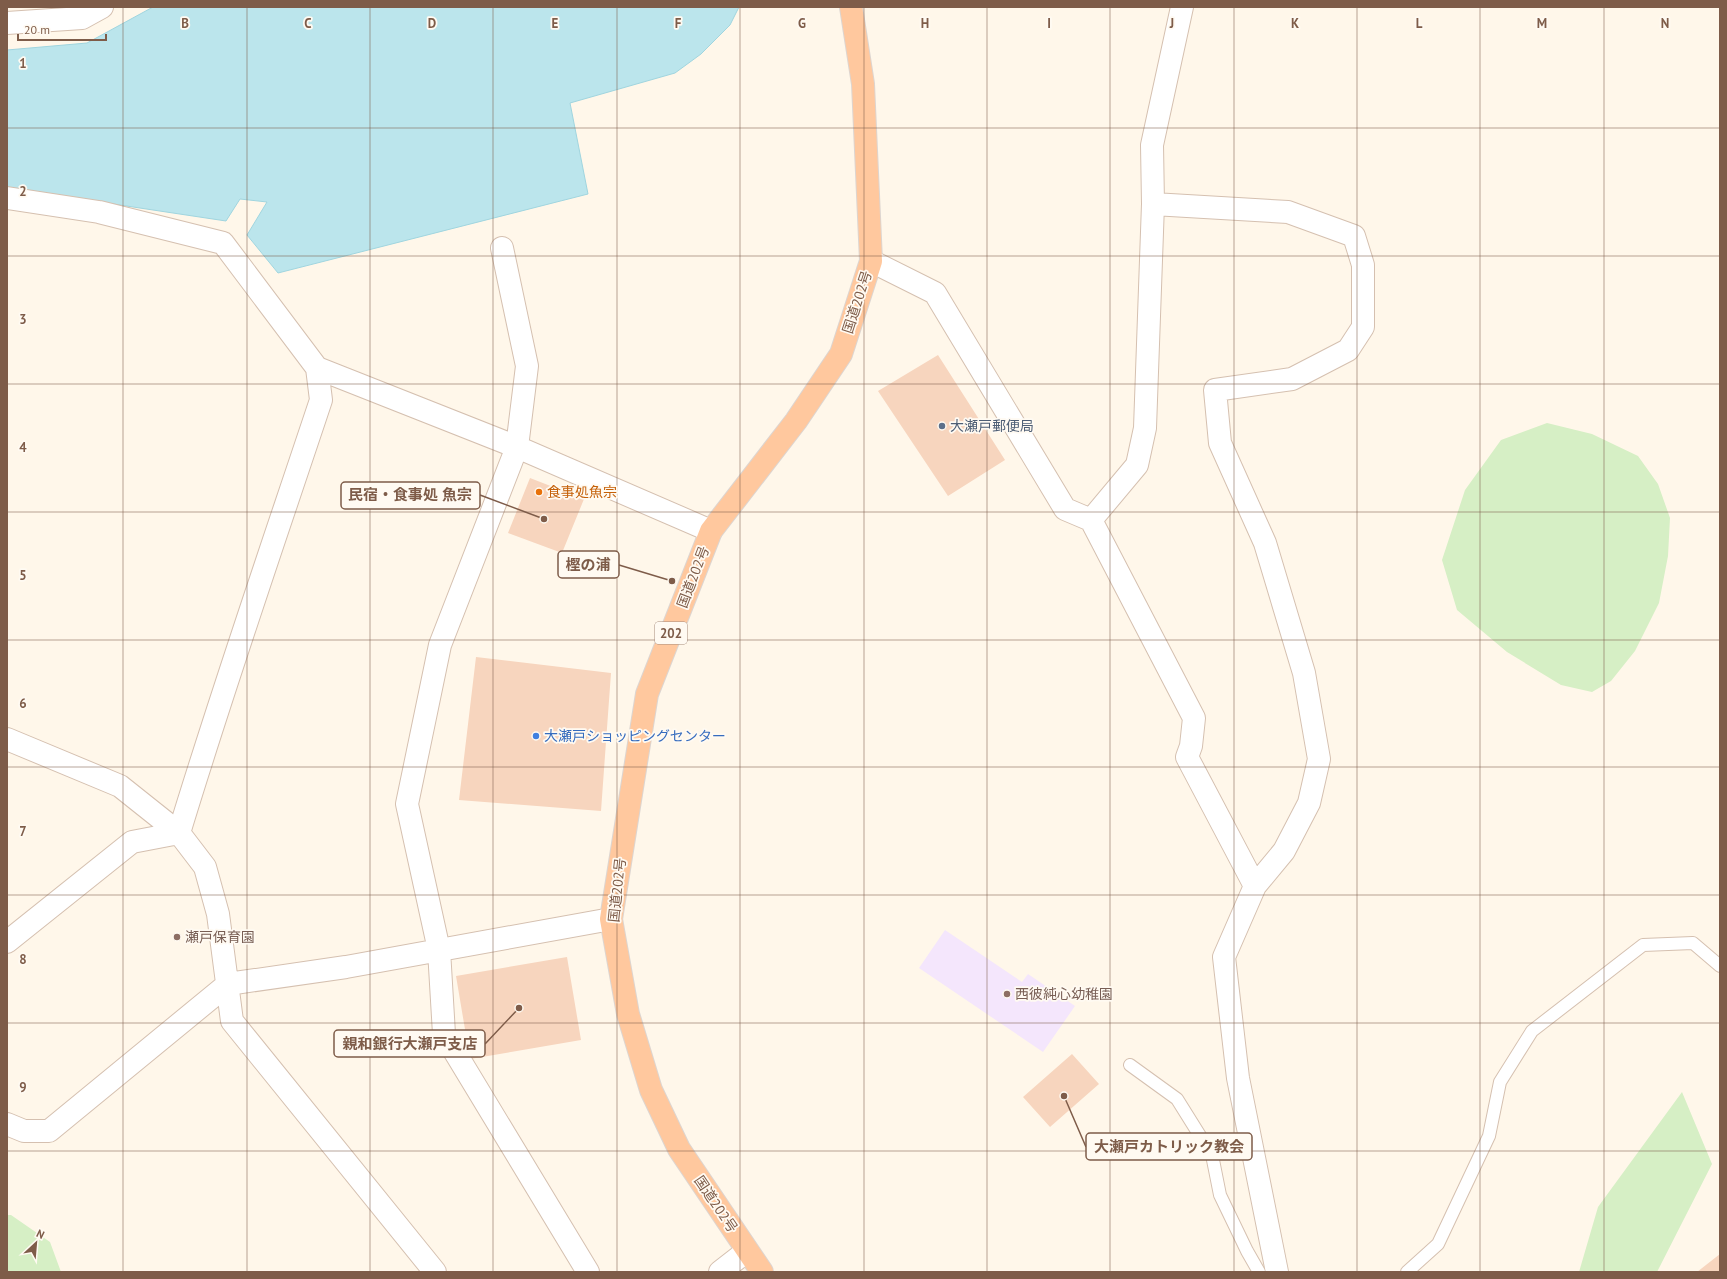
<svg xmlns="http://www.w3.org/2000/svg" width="1727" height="1279" font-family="'PT Sans','Noto Sans JP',sans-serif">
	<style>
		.education { fill: #f4e6fc }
		.green { fill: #d6efc5 }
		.water { fill: #bbe5ec; stroke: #a0d5df }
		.building { fill: #f7d5be }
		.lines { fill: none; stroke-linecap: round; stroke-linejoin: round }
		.service-casing { stroke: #d5c0b0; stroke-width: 14 }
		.minor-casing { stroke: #d5c0b0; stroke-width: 24 }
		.trunk-casing { stroke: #ddd5d0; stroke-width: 24 }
		.service { stroke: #fff; stroke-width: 12 }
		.minor { stroke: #fff; stroke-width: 22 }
		.trunk { stroke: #ffc89e; stroke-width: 22 }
		.grid { fill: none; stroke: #7e5c49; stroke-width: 1; stroke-opacity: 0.55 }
		.service-dot { fill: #5c6f8a; stroke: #fffaf2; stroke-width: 1.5 }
		.food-dot { fill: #e8710a; stroke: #fffaf2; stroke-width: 1.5 }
		.shop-dot { fill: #3f7fe0; stroke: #fffaf2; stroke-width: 1.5 }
		.education-dot { fill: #8d6e63; stroke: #fffaf2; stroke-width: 1.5 }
		.labels { text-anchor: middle; stroke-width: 3.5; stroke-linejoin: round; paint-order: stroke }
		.shield { fill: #fffaf2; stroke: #a58b7c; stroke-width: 1 }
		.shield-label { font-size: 13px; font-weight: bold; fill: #7e5c49 }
		.street-label { font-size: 14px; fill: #7e5c49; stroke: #fffaf2 }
		.service-label { font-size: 14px; fill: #4e5e75; stroke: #fffaf2; text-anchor: start }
		.food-label { font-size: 14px; fill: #c56008; stroke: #fffaf2; text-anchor: start }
		.shop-label { font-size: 14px; fill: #366cbe; stroke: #fffaf2; text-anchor: start }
		.education-label { font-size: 14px; fill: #785e54; stroke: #fffaf2; text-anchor: start }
		.grid-label { font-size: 13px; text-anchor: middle; font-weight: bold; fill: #7e5c49; stroke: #fffaf2; stroke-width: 3.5; stroke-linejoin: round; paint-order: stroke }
		.leader { fill: none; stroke: #7e5c49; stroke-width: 1.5 }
		.callout-dot { fill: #7e5c49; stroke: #fffaf2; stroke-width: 1.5 }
		.callout { fill: #fffaf2; stroke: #7e5c49; stroke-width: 1.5 }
		.callout-label { font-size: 15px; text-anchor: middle; font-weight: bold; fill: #7e5c49 }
	</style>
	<rect width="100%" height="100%" fill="#fff7ea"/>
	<path class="education" d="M945,930l77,52 6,-8 47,32 -32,46 -124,-84z"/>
	<path class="green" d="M1547,423l45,11 46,22 20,28 12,34 -2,38 -9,47 -24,48 -24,30 -19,11 -31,-7 -54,-33 -50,-42 -15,-50 23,-70 36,-50z
		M1682,1092l30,72 -55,108h-78l19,-65z
		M7,1215h4l39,27 11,30h-54z"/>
	<path class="water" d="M153,7h586l-9,18 -29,29 -26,19 -105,30 18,91 -310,79 -31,-38 20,-33 -27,-3 -14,22 -219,-33v-138l80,-7z"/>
	<path class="building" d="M938,355l67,105 -57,36 -70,-105z
		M530,478l54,21 -22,54 -54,-20z
		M476,657l135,16 -10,138 -142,-11z
		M567,957l14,83 -111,19 -14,-83z
		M1072,1054l27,30 -49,43 -27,-30z
		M1720,1254v18h-23z"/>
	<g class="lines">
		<defs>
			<path id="service" d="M1130,1065l47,34 35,56 8,40 27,56 12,21
				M1407,1272l31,-28 51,-108 11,-54 32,-51 111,-86 50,-2 27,23"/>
			<path id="minor" d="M7,23l75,-5 20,-11
				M7,198l92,14 124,31 94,125 4,32c-48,144 -98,288 -142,433l26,34 13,47 14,107 203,251
				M1153,204l135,8 66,24 9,29v62l-15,23 -56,29 -77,11 5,53 45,100 39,130 15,86 -10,44 -25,48 -29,35
				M502,248l25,118 -10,81 -77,198 -33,159 32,146 5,84 144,238
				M871,261l64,32 130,216 26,11 46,-55 8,-37 8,-224 -1,-59 30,-138
				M317,368l200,79 194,84
				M1091,520l103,198 -3,28 -4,11 68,129 -31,71 14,121 39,194
				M7,739l113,47 59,47
				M7,942l125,-100 47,-9
				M7,1124l17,7h25l179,-147 118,-17 265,-48
				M720,1272l27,-21"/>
			<path id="trunk" d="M762,1272l-83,-123 -28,-59 -23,-76 -17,-95 36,-225 64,-163 85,-110 45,-67 30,-93 -8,-177 -12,-77"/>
		</defs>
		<use href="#service" class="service-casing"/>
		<use href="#minor" class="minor-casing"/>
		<use href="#trunk" class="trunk-casing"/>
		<use href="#service" class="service"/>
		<use href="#minor" class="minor"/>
		<use href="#trunk" class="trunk"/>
	</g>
	<path class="grid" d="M123,7v1265M247,7v1265M370,7v1265M493,7v1265M617,7v1265M740,7v1265M864,7v1265M987,7v1265M1110,7v1265M1234,7v1265M1357,7v1265M1480,7v1265M1604,7v1265M7,128h1713M7,256h1713M7,384h1713M7,512h1713M7,640h1713M7,767h1713M7,895h1713M7,1023h1713M7,1151h1713"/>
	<circle class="service-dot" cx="942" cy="426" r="4"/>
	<circle class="food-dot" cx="539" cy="492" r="4"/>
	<circle class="shop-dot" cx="536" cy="736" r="4"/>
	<g class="education-dot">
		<circle cx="177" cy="937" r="4"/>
		<circle cx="1007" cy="994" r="4"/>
	</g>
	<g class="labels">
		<rect class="shield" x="655" y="622" width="32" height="22" rx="3"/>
		<g class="shield-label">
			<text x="671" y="638">202</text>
		</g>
		<g class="street-label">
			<text transform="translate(857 302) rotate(-72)" y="5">国道202号</text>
			<text transform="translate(693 577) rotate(-69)" y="5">国道202号</text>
			<text transform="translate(617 890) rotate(-84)" y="5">国道202号</text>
			<text transform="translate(716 1204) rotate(56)" y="5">国道202号</text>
		</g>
		<g class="service-label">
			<text x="950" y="431">大瀬戸郵便局</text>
		</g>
		<g class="food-label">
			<text x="547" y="497">食事処魚宗</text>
		</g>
		<g class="shop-label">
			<text x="544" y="741">大瀬戸ショッピングセンター</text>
		</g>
		<g class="education-label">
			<text x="185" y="942">瀬戸保育園</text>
			<text x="1015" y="999">西彼純心幼稚園</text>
		</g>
	</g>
	<g class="grid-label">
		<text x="185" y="28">B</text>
		<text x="308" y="28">C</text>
		<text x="432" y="28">D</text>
		<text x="555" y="28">E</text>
		<text x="678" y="28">F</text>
		<text x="802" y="28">G</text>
		<text x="925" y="28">H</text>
		<text x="1049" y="28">I</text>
		<text x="1172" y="28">J</text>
		<text x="1295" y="28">K</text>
		<text x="1419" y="28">L</text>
		<text x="1542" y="28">M</text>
		<text x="1665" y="28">N</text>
		<text x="23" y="68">1</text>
		<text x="23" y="196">2</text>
		<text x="23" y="324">3</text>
		<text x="23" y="452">4</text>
		<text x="23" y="580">5</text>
		<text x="23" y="708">6</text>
		<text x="23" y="836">7</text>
		<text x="23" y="964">8</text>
		<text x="23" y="1092">9</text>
	</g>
	<path class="leader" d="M544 519L480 495M672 581L619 565M519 1008L485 1044M1064 1096L1086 1147"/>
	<g class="callout-dot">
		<circle cx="544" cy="519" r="4"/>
		<circle cx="672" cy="581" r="4"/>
		<circle cx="519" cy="1008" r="4"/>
		<circle cx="1064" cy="1096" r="4"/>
	</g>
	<g class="callout">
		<rect x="341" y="482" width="139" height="27" rx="4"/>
		<rect x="558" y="551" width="61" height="27" rx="4"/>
		<rect x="334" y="1030" width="151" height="27" rx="4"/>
		<rect x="1086" y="1133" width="166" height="27" rx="4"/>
	</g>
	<g class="callout-label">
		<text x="410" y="500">民宿・食事処 魚宗</text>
		<text x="588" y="570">樫の浦</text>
		<text x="410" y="1049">親和銀行大瀬戸支店</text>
		<text x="1169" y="1152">大瀬戸カトリック教会</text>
	</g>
	<rect width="1727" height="1279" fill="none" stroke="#7e5c49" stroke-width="16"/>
	<g transform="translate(36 1243) rotate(26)" stroke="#fffaf2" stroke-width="3" paint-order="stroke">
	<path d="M0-3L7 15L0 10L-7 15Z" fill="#7e5c49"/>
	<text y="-6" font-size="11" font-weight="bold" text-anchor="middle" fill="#7e5c49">N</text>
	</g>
	<path d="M18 34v6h88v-6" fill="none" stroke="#7e5c49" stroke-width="2"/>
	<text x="24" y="34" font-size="12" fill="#7e5c49" stroke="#fffaf2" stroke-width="3" paint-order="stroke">20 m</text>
</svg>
